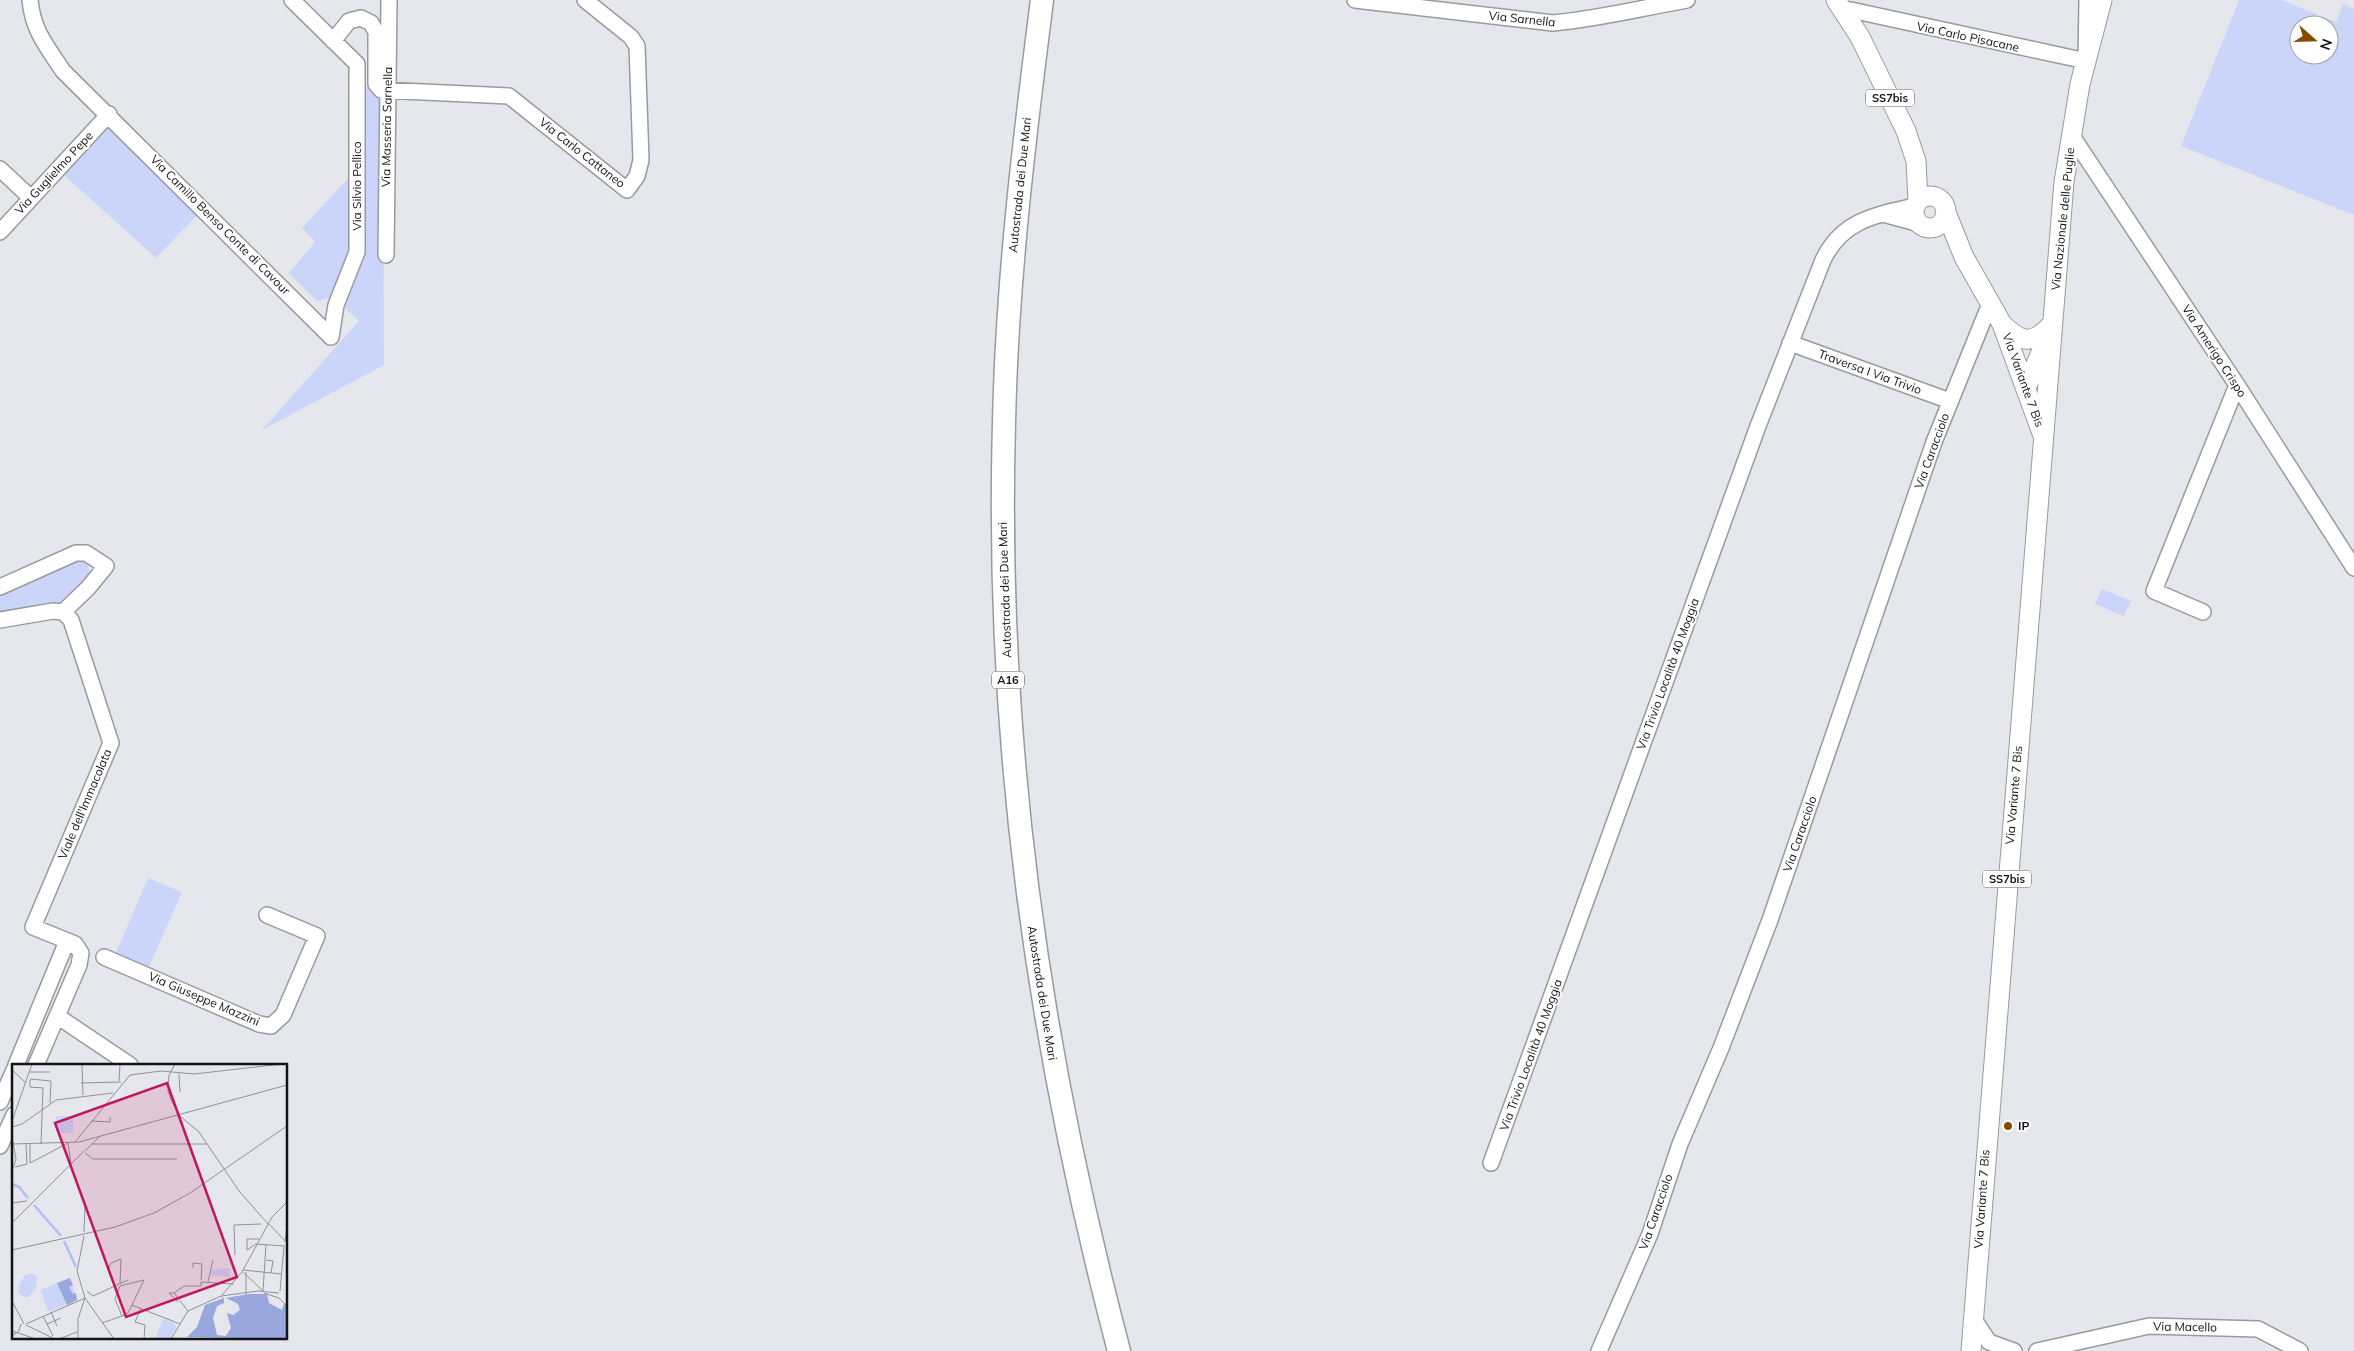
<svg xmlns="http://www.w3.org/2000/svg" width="2354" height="1351" font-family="Mulish,sans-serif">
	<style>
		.green { fill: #cbd5fa; fill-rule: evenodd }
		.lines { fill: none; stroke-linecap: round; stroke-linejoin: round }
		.minor-casing { stroke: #989a9f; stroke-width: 18 }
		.major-casing { stroke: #989a9f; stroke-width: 21 }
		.highway-casing { stroke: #989a9f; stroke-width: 25 }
		.minor { stroke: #fff; stroke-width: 15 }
		.major { stroke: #fff; stroke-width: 19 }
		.highway { stroke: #fff; stroke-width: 22 }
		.poi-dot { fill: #854c00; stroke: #fff; stroke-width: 2 }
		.labels { text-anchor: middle; stroke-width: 4; stroke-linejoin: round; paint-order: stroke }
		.shield { fill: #fff; stroke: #5a5a5b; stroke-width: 1 }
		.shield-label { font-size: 11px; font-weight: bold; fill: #131315 }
		.street-label { font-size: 12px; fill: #131315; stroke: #fff }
		.poi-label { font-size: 12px; font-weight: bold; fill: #131315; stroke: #fff; text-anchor: start }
		.inset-river { fill: none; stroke: #b1bff7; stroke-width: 2.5 }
		.inset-road { fill: none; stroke: #919297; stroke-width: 1 }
		.view { fill: #c2185b; fill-opacity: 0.15; stroke: #c2185b; stroke-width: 2.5 }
		.inset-edge { fill: none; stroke: #131315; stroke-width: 2.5 }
	</style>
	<rect width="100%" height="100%" fill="#e5e7ed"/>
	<path class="green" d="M2239,0h42l55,22 7,-18 11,5v206l-173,-69zM2299,25h30v30h-30z
		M364,85l19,12 1,268 -122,65 97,-109 -17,-16 19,-49z
		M110,125l90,87 -44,46 -92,-83z
		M353,173l-2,81 -17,43 -17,4 -28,-28 26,-31 -13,-14z
		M76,560l11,3 3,11 -18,22 -21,10 -51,9v-19z
		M2102,589l29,12 -7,15 -29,-12z
		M148,878l34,14 -34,77 -33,-14z"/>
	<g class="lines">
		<defs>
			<path id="minor" d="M30,0c3,31 16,45 33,71l268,266
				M292,0l65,64v188l-21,53 -5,32
				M1355,0l198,23c45,-4 89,-15 134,-23
				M1851,10l235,51 1,-61
				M333,41l16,-20 12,-3 10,5 5,9v52l5,6 128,6 118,94 10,-14 4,-16 -4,-114 -6,-9 -46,-37
				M2072,136l165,249 117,183
				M0,169l31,29
				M1883,214l37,10
				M0,232l109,-118
				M386,255l3,-255
				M1790,343l160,58
				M0,587l76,-34h10l20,13 -18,22 -25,24
				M2203,612l-49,-21 83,-206
				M0,620l53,-9 10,1 8,8 40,123 -78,184 42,17 6,9 -2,12 -43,100
				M104,957l155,67 12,2 12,-11 34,-79 -50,-21
				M57,1016l73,49
				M16,1065l49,-119 10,-2
				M0,1102l14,-32
				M0,1146l14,-31
				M1491,1163l267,-737 65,-166c19,-40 53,-45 92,-54
				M1973,1318l16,24 25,9
				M1599,1351l51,-117 30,-90 41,-96 49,-128 164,-478 53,-131
				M2037,1351l112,-25 109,3 42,22"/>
			<path id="major" d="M1836,0l24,37 46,94 10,30 2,40
				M1914 212a16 16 0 1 1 32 0a16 16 0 1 1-32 0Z
				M1945,210l19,47 38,67 40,109
				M2003,325c19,18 29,20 48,0
				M2026,388l21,-50
				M1971,1351l93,-1169 16,-98 22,-84"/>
			<path id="highway" d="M1042,0c-18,141 -35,281 -38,423 -9,318 34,621 115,928"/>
		</defs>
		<use href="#minor" class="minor-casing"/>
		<use href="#major" class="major-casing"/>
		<use href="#highway" class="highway-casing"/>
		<use href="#minor" class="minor"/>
		<use href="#major" class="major"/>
		<use href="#highway" class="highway"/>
	</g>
	<circle class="poi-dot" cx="2008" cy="1126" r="5"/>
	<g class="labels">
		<g class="shield">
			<rect x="1866" y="89.5" width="48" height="17" rx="4"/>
			<rect x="992" y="671.5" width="32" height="17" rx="4"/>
			<rect x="1983" y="870.5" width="48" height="17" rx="4"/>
		</g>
		<g class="shield-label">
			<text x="1890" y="102">SS7bis</text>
			<text x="1008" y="684">A16</text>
			<text x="2007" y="883">SS7bis</text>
		</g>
		<g class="street-label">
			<text transform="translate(1522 19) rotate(6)" y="4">Via Sarnella</text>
			<text transform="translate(1968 37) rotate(12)" y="4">Via Carlo Pisacane</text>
			<text transform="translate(387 127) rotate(-89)" y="4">Via Masseria Sarnella</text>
			<text transform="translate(582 153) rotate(38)" y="4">Via Carlo Cattaneo</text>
			<text transform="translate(54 173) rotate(-47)" y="4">Via Guglielmo Pepe</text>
			<text transform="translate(1020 185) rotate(-84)" y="4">Autostrada dei Due Mari</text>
			<text transform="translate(357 186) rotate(-90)" y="4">Via Silvio Pellico</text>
			<text transform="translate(2063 219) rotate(-84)" y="4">Via Nazionale delle Puglie</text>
			<text transform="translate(220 225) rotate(45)" y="4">Via Camillo Benso Conte di Cavour</text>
			<text transform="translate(2214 351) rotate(57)" y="4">Via Amerigo Crispo</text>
			<text transform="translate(1870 372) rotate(20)" y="4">Traversa I Via Trivio</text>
			<text transform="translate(2023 380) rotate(70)" y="4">Via Variante 7 Bis</text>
			<text transform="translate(1932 451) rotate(-70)" y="4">Via Caracciolo</text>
			<text transform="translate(1005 590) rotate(-92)" y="4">Autostrada dei Due Mari</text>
			<text transform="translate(1668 674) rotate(-70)" y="4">Via Trivio Località 40 Moggia</text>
			<text transform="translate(2014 795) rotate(-85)" y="4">Via Variante 7 Bis</text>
			<text transform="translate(85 804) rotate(-67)" y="4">Viale dell'Immacolata</text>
			<text transform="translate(1800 834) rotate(-71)" y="4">Via Caracciolo</text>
			<text transform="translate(1042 993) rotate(81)" y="4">Autostrada dei Due Mari</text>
			<text transform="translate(204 999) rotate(23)" y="4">Via Giuseppe Mazzini</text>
			<text transform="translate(1531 1055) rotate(-70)" y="4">Via Trivio Località 40 Moggia</text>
			<text transform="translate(1982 1199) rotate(-86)" y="4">Via Variante 7 Bis</text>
			<text transform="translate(1656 1212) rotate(-71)" y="4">Via Caracciolo</text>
			<text transform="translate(2185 1327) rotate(1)" y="4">Via Macello</text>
		</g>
		<g class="poi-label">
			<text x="2018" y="1130">IP</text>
		</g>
	</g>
	<g transform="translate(12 1064)">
		<rect width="275" height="275" fill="#e5e7ed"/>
		<path d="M44,52h17v17h-16zM217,204l1,9 -18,-1 -1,-6zM20,209l5,4 -1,11 -7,9h-6l-5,-5 1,-6 6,-11zM58,214l7,22 -28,12 -9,-22zM151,255l11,4 2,5 -6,11h-15z" fill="#cbd5fa"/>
		<path d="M58,214l3,7 -4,2 4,7 3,-1 1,7 -10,5 -10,-22zM236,230h19l2,9 13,7 2,-7 3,4v32l-100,-2 10,-10 8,-22 19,-7v5l-7,3 -4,12 4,17 9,1 5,-8 -4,-15 6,2 7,-5 -2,-6 -12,-6z" fill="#9aa7de"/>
		<path class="inset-river" d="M0,120l7,3 9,11M22,141l27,31M52,177l12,26"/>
		<path class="inset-road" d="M70,0l1,31M163,0l-6,11 -1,16 3,9 9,16 19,16 40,59 29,33M0,6l14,13M18,8h20M167,10l1,18M18,15l21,2 -1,22M18,16v7l13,1 -2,56M107,17l1,-17M69,19l40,-1M0,57l20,-57M79,57l19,1v-5M0,63l10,-3 34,-24 57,-7M0,73l4,22 -4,12M63,78l55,-67 31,-4 33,3 88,-10M0,80l67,-2 208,-57M18,80v19l38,-20 3,21M80,80h115M73,87l14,-14M73,89l8,6h84M59,101l14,41 -1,26M3,103l12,-3 -1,-20M0,139l15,-2M0,159l72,-72M256,159l17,18M273,178l2,-17M0,186l103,-23 39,-14 36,-20 97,-67M235,186l9,-6 29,2M235,186v-11h12M223,191l-1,-30 27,-1M254,196l7,1 -2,12M181,204v-5l9,1 -1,16M231,206l38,4M231,208l20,19M234,208v22M189,218l33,2M196,218l5,-22M102,221l-6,-15 3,-7 10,-4 -1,25M75,227l6,5 35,-16M251,227l3,-46M268,227l4,-44M162,229h-5l9,9M252,229l15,5 8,8M210,231l20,-23 30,-55 15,-15M73,234l29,41M211,234l-2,-2 37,-5 21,2M0,237l12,23M120,241l48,19M129,244l-6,14 10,3 -1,14M176,247l-14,-18 10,-7h17v-4M39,248l6,14M31,252l10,20M90,259l20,-7 6,-3 16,-33 -24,6 -5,13 7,17M14,260l59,-26M35,260l14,-6M14,261l27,13M0,267l24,8M0,272l7,-5 2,-7M47,275l18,-7M66,275v-20l7,-21 -8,-27 7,-35M159,275l17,-28 33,-15"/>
		<path class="view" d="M155,19l70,194 -111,40 -71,-194z"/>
		<rect width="275" height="275" class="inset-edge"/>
	</g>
	<g transform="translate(2314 40) rotate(110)"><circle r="24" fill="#ffffff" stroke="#a1a1a1"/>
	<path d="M0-4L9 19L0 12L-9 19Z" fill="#854c00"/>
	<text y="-8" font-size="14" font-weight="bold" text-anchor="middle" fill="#131315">N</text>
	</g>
</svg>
